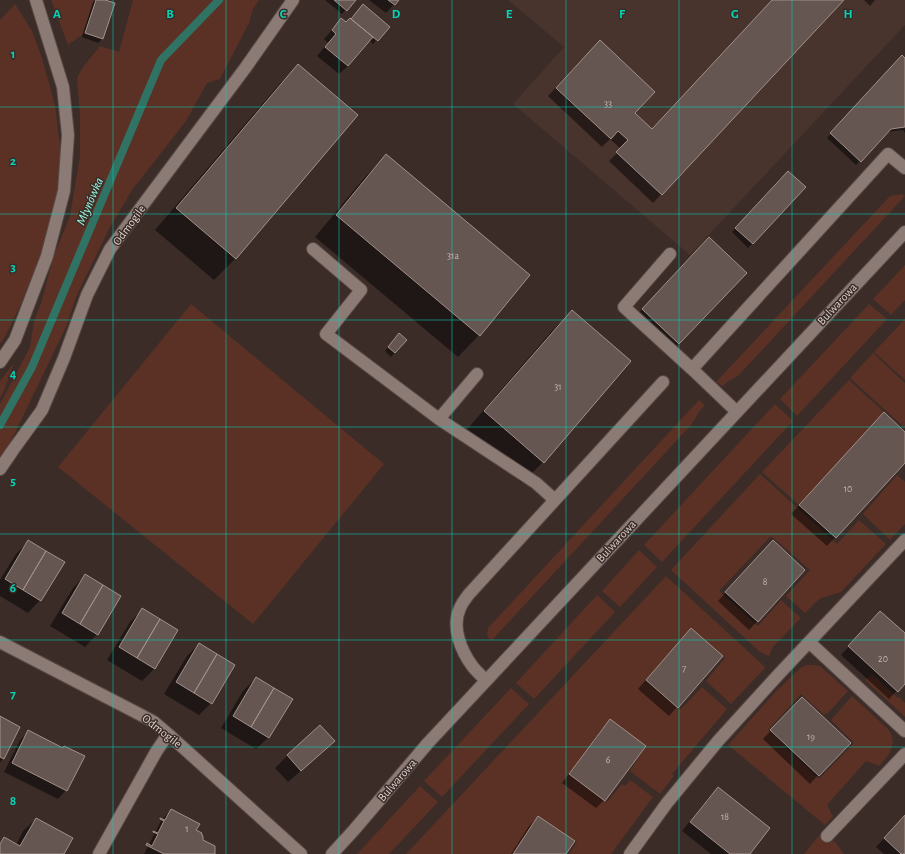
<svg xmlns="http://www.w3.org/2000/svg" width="905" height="854" font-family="'Alegreya Sans',sans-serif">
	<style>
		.built { fill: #48332d }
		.green { fill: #5a3124 }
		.shadow { fill: #0007 }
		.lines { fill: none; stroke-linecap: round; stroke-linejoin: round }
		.stream { stroke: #307365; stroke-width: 8 }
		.building { fill: #665651; stroke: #a2908a }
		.minor-casing { stroke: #574a47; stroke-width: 14 }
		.minor { stroke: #8c7a75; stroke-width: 12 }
		.grid { fill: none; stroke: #04d5b6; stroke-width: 1; stroke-opacity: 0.55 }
		.labels { text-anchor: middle; stroke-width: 3; stroke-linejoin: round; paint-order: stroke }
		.number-label { font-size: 10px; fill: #c0b4b1 }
		.street-label { font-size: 12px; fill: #ded4d1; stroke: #3b2c28 }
		.water-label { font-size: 13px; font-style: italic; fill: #95fbe4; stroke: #3b2c28 }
		.grid-label { font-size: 13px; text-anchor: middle; font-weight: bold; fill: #04d5b6; stroke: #3b2c28; stroke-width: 3; stroke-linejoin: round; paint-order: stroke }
	</style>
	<rect width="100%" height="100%" fill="#3b2c28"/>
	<path class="built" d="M508,0h397v25l-215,230 -177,-151 51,-57z"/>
	<path class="green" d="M51,0h43l-12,35 -14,10z
		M133,0h126l-6,9 -4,14 -29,56 -13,4 -21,38 -35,45 -19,24 -23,39 -33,68 -9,28 -67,139v-60l30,-57 4,-26 8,-21 11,-42 17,-42 10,-60v-41l-3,-37 6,-11 17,-21 19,6z
		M15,4l17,27 10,27 13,47 6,48 -4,42 -7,33 -15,42 -15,36 -14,29 -6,9v-324z
		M902,194l3,2 -167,180 -11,6 -4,4 -7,-4 174,-186z
		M905,265v35l-14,15 -18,-16z
		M191,304l193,160 -131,160 -195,-157z
		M869,304l18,15 -90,97 -17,-17z
		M905,319v61l-31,-28z
		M873,353l32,30v45l-55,-50z
		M14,363l-11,30 -3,5v-17z
		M849,380l35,32 -85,93 -37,-33z
		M699,400l6,5 -6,7 -7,12 -200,216c-6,-3 -5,-6 -4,-12z
		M775,404l18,17 -131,141 -18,-17z
		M760,474l77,70 22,-24 27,24 -45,48 -20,6 -7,6 -9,9 -19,-17 24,-26 -39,-34 -52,55 39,35 23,-26 20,18 -28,29 -4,9 -9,-4 -89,-82z
		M897,475l8,7v42l-15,16 -27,-26z
		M639,550l18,17 -37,40 -18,-16z
		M666,576l99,91 -1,2 -33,35 -25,-23 19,-23 -34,-30 -45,52 34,30 22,-23 25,22 -55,65 2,2 -14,18 -30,-23 16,-25 -36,-27 -40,55 37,28 15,-18 3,2 5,-6 23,17 -42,57h-42l8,-12 -39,-26 -25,38h-107z
		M597,595l18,17 -81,87 -18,-16z
		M807,665h6l7,1 28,25 -21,23 -1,-1 -2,2 -23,-21 -33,36 51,49 35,-36 -23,-23 21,-24 36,33c11,14 1,26 -9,37l-13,-5 -39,44 6,12 -8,8 -97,-80 52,-58h1l19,-19z
		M872,674l26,24 1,-1 6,6v14l-40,-37z
		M511,688l18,16 -87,93 -18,-16z
		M420,786l18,16 -49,52h-32z
		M822,832l14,11 8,11h-40z"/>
	<path class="shadow" d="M96,0h6v39l-4,4 -16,-6 11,-35z
		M325,0h29l-12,14z
		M369,0h29l-12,13z
		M773,0h69l-189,203 -44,-42 12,-12 -11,-10 -8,8 -54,-51 43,-46 43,63 18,17z
		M864,0h11l-5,6z
		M341,20l5,3 5,-3 25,21 -3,3 -4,-4 -21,26 -9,8 -22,-18 11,-13 -4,-4z
		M905,59v74l-2,-3 -17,2 -30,33 -29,-27 71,-78z
		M298,65l-62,193 -22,22 -59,-50 122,-143z
		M386,156l93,179 -21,22 -143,-120 50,-60z
		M788,172l16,15 -56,61 -16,-16z
		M700,247l46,26 -76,79 -36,-34z
		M572,311l-29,151 -21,21 -58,-50 86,-100z
		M395,338l10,2 -14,17 -6,-6z
		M876,422l29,12v27l-78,85 -36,-32z
		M28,542l12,58 -12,13 -28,-17v-16l16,-26z
		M765,549l39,21 -55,60 -31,-29z
		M85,576l12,58 -12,13 -35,-21 23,-38z
		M142,610l12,59 -12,12 -35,-21 23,-38z
		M872,620l33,14v48l-16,17 -48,-44z
		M691,630l30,26 -44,51 -8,9 -31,-27 44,-51z
		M199,644l12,59 -12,12 -35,-21 23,-38z
		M256,678l13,59 -13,12 -35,-21 22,-37z
		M794,706l24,69 -8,9 -47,-45z
		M0,717l19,10 -16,32 -3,3z
		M610,720l-6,80 -8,8 -34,-25 40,-54z
		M29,732l33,17 2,-2 2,43 -8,9 -54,-27 16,-32z
		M321,753l-33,29 -13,-14 13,-13z
		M718,788l31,66h-38l-29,-23 28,-35z
		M171,811l24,19 6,4 1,3 -1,3 13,14h-70l18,-35z
		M905,816v38h-21l-8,-7z
		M538,817l27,37h-54l18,-28z
		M36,819l27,35h-63v-11l4,-4 12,6 7,-14z"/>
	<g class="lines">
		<path class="stream" d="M0,425l32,-58 129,-307 58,-60"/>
	</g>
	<path class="building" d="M96,0h9l10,3 -12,36 -18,-6z
		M334,0h22l-9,11z
		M388,0h11l-4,5z
		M772,0h72l-182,195 -46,-43 12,-12 -10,-9 -7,8 -55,-51 44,-48 55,52 -20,21 17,16z
		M363,4l27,23 -12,14 -27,-22z
		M341,18l5,4 4,-4 1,1 22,18 -25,29 -23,-19 11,-13 -4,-4z
		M902,55l3,3v69l-14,2 -30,33 -31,-29z
		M298,64l60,51 -122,144 -60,-51z
		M386,154l144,121 -50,61 -144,-121z
		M788,171l18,16 -53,57 -18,-16z
		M709,237l38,36 -68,71 -37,-35z
		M572,310l59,51 -87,102 -60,-52z
		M399,333l8,7 -12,13 -7,-6z
		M884,412l21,20v31l-69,75 -37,-33z
		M28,540l18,11 -23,39 -18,-11z
		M773,540l32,30 -47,52 -33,-30z
		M46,551l19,11 -24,39 -18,-11z
		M85,574l18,11 -23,39 -18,-11z
		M103,585l18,11 -23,39 -18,-11z
		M142,608l18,11 -23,39 -18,-11z
		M880,611l25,22v51l-7,8 -50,-46z
		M160,619l18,11 -23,39 -18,-11z
		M691,628l32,28 -45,52 -32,-28z
		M199,643l18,11 -23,39 -18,-11z
		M217,654l18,11 -23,39 -18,-11z
		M256,677l18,11 -23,39 -18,-11z
		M274,688l19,11 -24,39 -18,-11z
		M802,697l49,46 -32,33 -49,-46z
		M0,716l20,11 -16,32 -4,-2z
		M610,719l36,27 -41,55 -36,-27z
		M320,725l15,16 -34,30 -14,-16z
		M28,730l35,18 1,-2 21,10 -18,35 -55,-28z
		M718,787l52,41 -20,26h-20l-40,-32z
		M171,809l29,15 -4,6 6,3 -1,1h1l1,3v3l12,6v8h-51l-18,-9 1,-2 5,3 6,-12 -5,-2v-1l5,2 6,-12 -4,-2v-1l5,2z
		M905,815v39h-4l-17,-16z
		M538,816l37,25 -9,13h-53z
		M36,818l37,20 -9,16h-64v-10l4,-7 16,9z"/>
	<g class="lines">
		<defs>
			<path id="minor" d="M313,249l48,41 -35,44 113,85 97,64 19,17
				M670,254l-46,53 68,62 196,-215 17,14
				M0,362l15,-22 32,-84 17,-65 4,-56 -5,-48 -27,-87
				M692,369l45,43
				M439,419l38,-45
				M0,469l13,-19 29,-40 22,-52 23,-63 23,-46 136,-182 47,-67
				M0,642l141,73 13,7 14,12 133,120
				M809,642l96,89
				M486,681c-4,-5 -9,-9 -13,-14 -12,-16 -22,-40 -13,-59 2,-5 6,-10 9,-14l194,-212
				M827,836l78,-82
				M99,854l57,-102 12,-18
				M332,854l22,-24 74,-87 477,-511
				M630,854l37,-51 51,-62 61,-67 126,-134"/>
		</defs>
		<use href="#minor" class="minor-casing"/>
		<use href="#minor" class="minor"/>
	</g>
	<path class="grid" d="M113,0v854M226,0v854M339,0v854M452,0v854M566,0v854M679,0v854M792,0v854M0,107h905M0,214h905M0,320h905M0,427h905M0,534h905M0,640h905M0,747h905"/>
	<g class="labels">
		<g class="number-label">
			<text x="608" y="107">33</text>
			<text x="453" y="259">31a</text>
			<text x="558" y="390">31</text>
			<text x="848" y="492">10</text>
			<text x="765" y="585">8</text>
			<text x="883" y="662">20</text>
			<text x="684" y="672">7</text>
			<text x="811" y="740">19</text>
			<text x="608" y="763">6</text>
			<text x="725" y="820">18</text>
			<text x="187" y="832">1</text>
		</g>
		<g class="street-label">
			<text transform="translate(129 225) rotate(-54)" y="4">Odmogile</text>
			<text transform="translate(837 304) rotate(-47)" y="4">Bulwarowa</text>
			<text transform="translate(616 541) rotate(-47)" y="4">Bulwarowa</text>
			<text transform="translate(162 731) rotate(38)" y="4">Odmogile</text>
			<text transform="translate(397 780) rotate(-49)" y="4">Bulwarowa</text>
		</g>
		<g class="water-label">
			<text transform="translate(89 201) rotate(-67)" y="5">Młynówka</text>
		</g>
	</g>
	<g class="grid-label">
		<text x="57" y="18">A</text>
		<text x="170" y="18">B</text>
		<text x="283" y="18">C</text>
		<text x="396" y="18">D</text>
		<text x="509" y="18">E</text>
		<text x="622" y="18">F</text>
		<text x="735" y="18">G</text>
		<text x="848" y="18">H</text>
		<text x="13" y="58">1</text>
		<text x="13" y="165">2</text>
		<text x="13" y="271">3</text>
		<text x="13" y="378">4</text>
		<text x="13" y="485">5</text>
		<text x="13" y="592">6</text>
		<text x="13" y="698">7</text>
		<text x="13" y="805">8</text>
	</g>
</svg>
